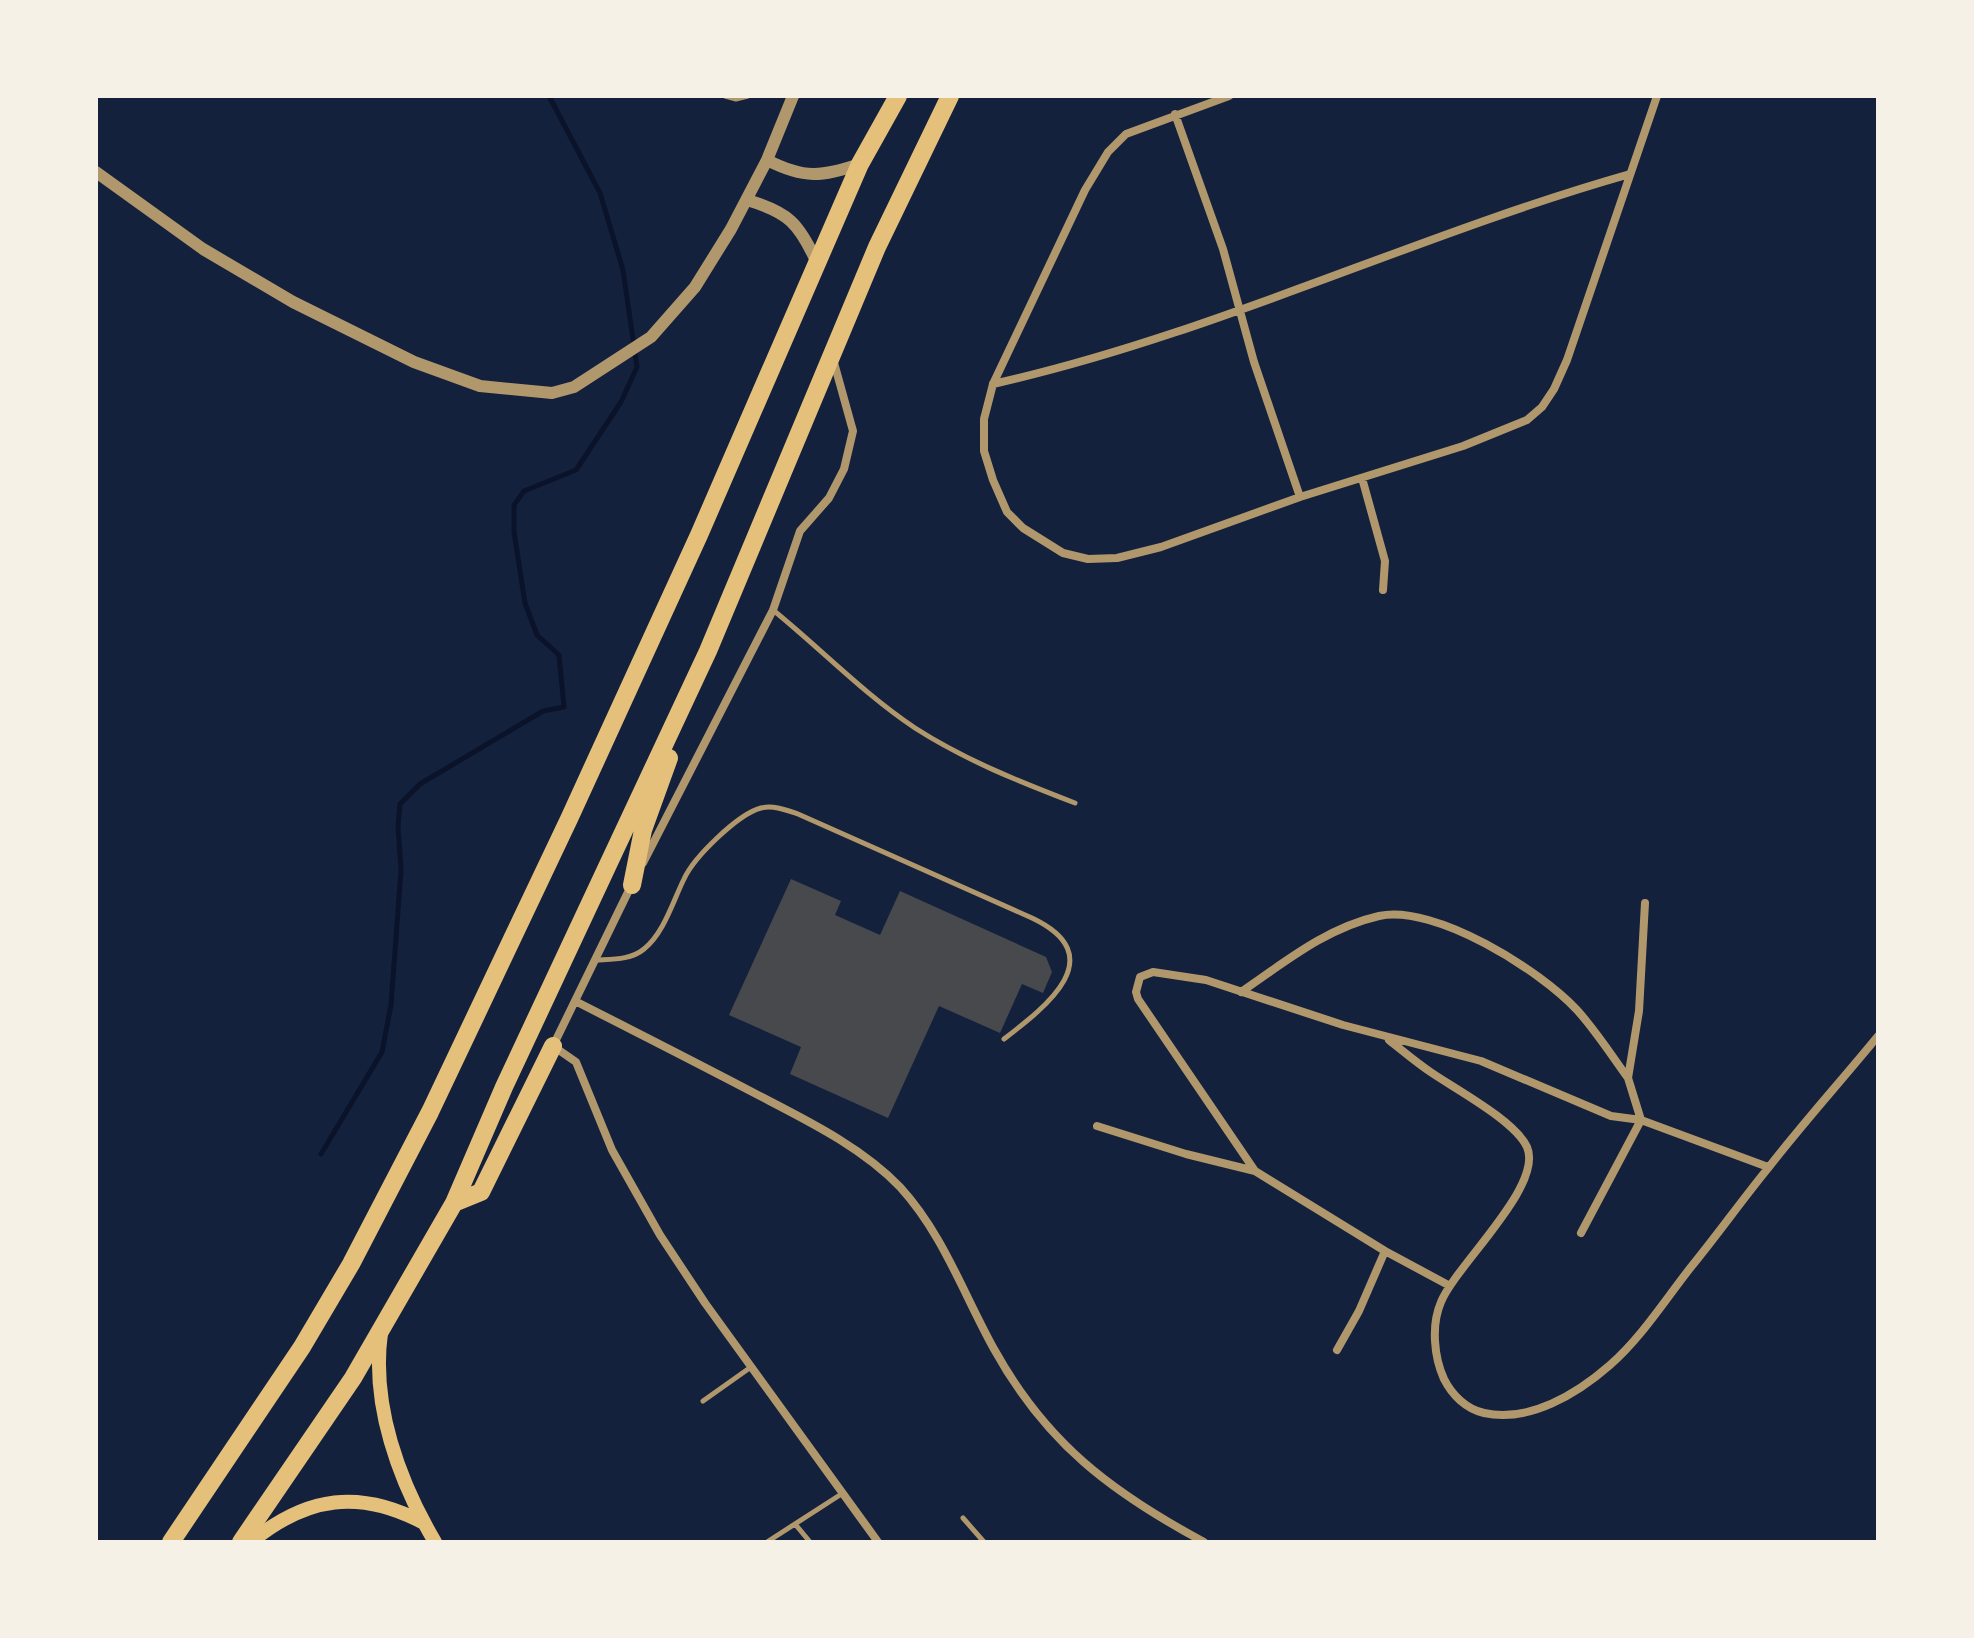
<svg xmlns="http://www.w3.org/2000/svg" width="1974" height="1638" font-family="'Source Serif 4',serif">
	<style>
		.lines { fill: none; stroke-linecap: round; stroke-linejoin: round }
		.stream { stroke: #0b132b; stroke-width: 5 }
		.building { fill: #48494c }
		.service { stroke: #b1986c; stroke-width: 5 }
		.minor { stroke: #b1986c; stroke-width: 8 }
		.tertiary { stroke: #b1986c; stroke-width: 12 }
		.secondary { stroke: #e5c07b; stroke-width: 14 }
		.motorway { stroke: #e5c07b; stroke-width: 18 }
	</style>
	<rect width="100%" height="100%" fill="#14213d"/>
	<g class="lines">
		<path class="stream" d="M321,1154l61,-102 9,-47 10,-135 -3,-44 2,-22 20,-20 123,-73 21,-4 -5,-52 -22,-20 -12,-32 -11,-71v-27l10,-14 52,-21 45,-68 16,-35 -14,-97 -23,-77 -51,-97"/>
	</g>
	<path class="building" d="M791,879l50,22 -6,14 45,20 20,-44 146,66 6,15 -9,21 -21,-9 -22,49 -61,-27 -51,112 -98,-44 11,-27 -72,-32z"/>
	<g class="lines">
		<path class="service" d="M725,96l11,3 12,-3
			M773,610c48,39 91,84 142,118 50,32 105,54 160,75
			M596,960c16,-1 35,0 48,-11 20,-16 29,-48 40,-70 10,-22 54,-65 77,-71 13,-3 25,2 37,6l234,104c80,38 15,88 -28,121
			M703,1401l48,-34
			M963,1518l21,24
			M795,1524l15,18
			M767,1542l76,-49"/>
		<path class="minor" d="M1229,96l-103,38 -18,18 -23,38 -92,194 -9,35v32l9,29 14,32 16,16 40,25 25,6 29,-1 44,-11 139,-50 163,-51 64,-26 15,-13 12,-18 13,-29 90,-264
			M1175,114l48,135 31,113 46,135
			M993,384c219,-49 422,-149 637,-210
			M1362,478l23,83 -2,29
			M643,863l130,-253 27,-79 29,-33 15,-29 9,-38 -20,-72
			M631,886l-78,160 23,16 36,88 48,85 45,68 173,239
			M1241,992c44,-30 85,-64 138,-76 56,-12 161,54 198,94 19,21 35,46 51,68
			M575,1001c61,31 122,62 183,94 48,25 104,52 142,92 43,47 63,106 94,162 52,94 117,143 210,193
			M1389,1040c14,11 28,23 43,33 25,17 83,48 95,74 17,39 -71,118 -86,155 -10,23 -7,55 3,77 8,16 22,30 40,34 45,10 93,-19 126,-48 31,-27 55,-65 81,-98 27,-33 51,-67 78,-100 35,-45 73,-87 109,-131
			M1097,1126l89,28 69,17
			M1581,1233l60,-113 -13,-42 11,-67 6,-108
			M1450,1286l-65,-35 -130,-80 -117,-172 -2,-7 4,-15 13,-5 53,8 137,45 138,36 130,55 30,4 127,47
			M1337,1350l22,-39 26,-60"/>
		<path class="tertiary" d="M767,160c37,19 55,17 93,4
			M96,172l107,77 90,53 121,60 66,24 72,7 22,-6 77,-50 44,-50 36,-58 36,-69 26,-64
			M747,200c41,12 52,23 70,63"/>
		<path class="secondary" d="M381,1333c-10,72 18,148 54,209
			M251,1542c56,-46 109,-53 173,-19"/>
		<path class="motorway" d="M632,885l11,-55 26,-72
			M454,1203l27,-11 72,-146
			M171,1542l131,-195 49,-83 79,-152 139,-293 130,-284 161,-371 38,-68
			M241,1542l112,-164 101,-175 50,-116 204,-436 169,-404 73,-151"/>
	</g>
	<rect width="1974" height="1638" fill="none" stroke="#f6f1e7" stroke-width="196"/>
</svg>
